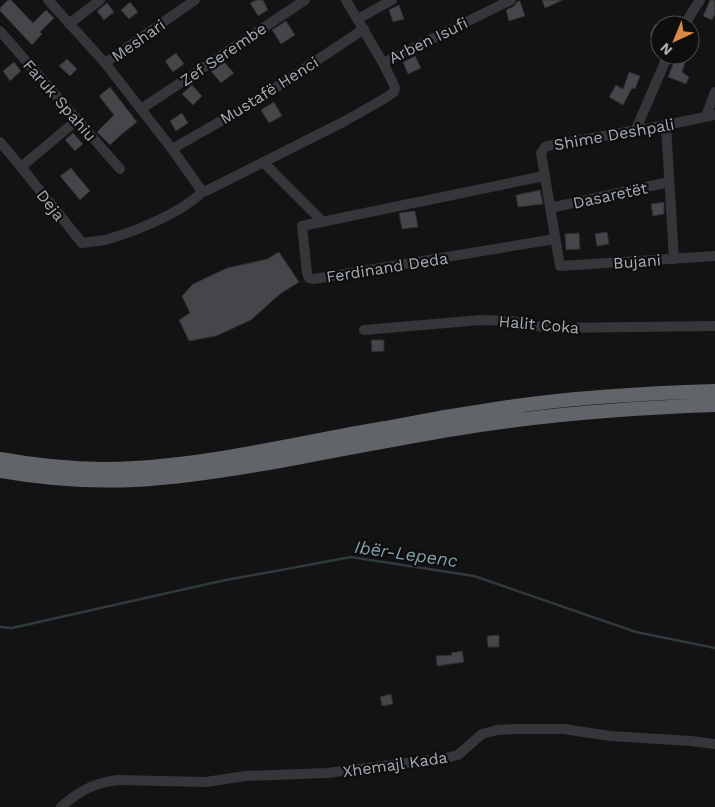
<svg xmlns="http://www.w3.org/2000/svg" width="715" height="807" font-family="'Work Sans',sans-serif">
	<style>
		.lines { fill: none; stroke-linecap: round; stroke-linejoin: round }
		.stream { stroke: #30393d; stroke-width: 2.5 }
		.building { fill: #454649; stroke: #2d2e30 }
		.minor { stroke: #343639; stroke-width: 10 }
		.highway { stroke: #616569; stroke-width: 14 }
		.labels { text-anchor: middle; stroke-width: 4.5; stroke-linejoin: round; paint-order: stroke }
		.street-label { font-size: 16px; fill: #a6adb3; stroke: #0e0e0f }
		.water-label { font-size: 18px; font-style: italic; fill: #819faa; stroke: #0e0e0f }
	</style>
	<rect width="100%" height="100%" fill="#131314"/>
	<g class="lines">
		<path class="stream" d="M0,627l12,1 209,-47 130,-24 123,19 162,56 79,16"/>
	</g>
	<path class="building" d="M8,0h3l22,23 13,-13 8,8 -14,14 2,2 -10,11 -32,-34v-3z
		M256,0h7l5,10 -10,6 -8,-13z
		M542,0h21l-18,8z
		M710,0h5v14l-3,6 -9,-4z
		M518,1h2l5,15 -16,5 -3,-11 8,-4z
		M130,2l8,10 -9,7 -8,-9z
		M107,3l7,9 -10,8 -7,-9z
		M399,5l5,14 -11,3 -4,-12z
		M286,21l9,14 -14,9 -9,-14z
		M655,24l5,2v13l-10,-4z
		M176,53l8,11 -11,8 -8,-11z
		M415,56l6,12 -13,6 -5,-12z
		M676,57l10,3 -4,12 7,5 -3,7 -18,-7z
		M67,59l10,10 -7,7 -11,-10z
		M14,62l7,9 -11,10 -7,-10z
		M224,62l10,11 -13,10 -10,-12z
		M629,72l11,4 -5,13 -3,-1 -9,17 -14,-8 7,-12 7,4z
		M192,85l10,11 -9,9 -11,-11z
		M110,87l27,35 -14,11 -13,12 -13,-13 17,-17 -15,-19z
		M274,102l8,14 -13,7 -8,-13z
		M182,113l6,10 -12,8 -6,-10z
		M73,133l10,11 -8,7 -10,-11z
		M71,168l19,23 -10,9 -20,-24z
		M540,190l3,14 -25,3 -2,-12z
		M664,202v12l-11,2 -2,-12z
		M415,211l3,16 -16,2 -3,-16z
		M607,232l2,12 -12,2 -2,-12z
		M579,233l1,16 -14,1 -1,-16z
		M279,252l20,30 -19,12 -29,26 -35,16 -27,5 -10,-21 11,-7 -8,-17 11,-12 34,-16 40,-9z
		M371,340h13v11l-12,1z
		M499,635v12h-11l-1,-11z
		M462,651l2,11 -27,4 -1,-10 16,-1 -1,-2z
		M391,694l2,10 -11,2 -2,-9z"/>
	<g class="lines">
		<path class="minor" d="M48,0l57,63 67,86 27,38 4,4h3l139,-70 42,-24 7,-5 1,-4 -2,-5 -10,-20 -37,-63
			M358,19l34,-19
			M69,24l31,-24
			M684,25l16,-25
			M0,31l120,138
			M105,63l90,-63
			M383,63l128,-63
			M141,109l164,-109
			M715,115l-49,10 -119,21 -2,1 -4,6 19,113 155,-10
			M706,116l9,-24
			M666,125l8,134
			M636,129l32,-74
			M0,142l21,25 61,76c7,-1 15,-2 23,-3 29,-8 77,-27 98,-49
			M172,149l82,-47 110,-73
			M263,162l59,59
			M21,167l56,-47
			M544,176l-242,50 5,47 2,5 5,1 241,-40
			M550,208l119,-26
			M364,330l117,-10 30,1 24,5 21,2 159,-2
			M61,807c18,-16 33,-24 56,-27l89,2 39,-6 82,-3 119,-15 12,-3 24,-21 15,-4 18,-1h49l46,7 81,5 24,3"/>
		<path class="highway" d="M0,459c44,8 91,12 135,9 84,-5 167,-26 250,-40 41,-8 82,-15 123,-21 69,-10 138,-14 207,-16
			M0,471c45,8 90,11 135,9 55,-3 108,-12 161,-22 51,-10 101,-19 152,-28 89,-15 178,-22 267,-25"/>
	</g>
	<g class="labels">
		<g class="street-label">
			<text transform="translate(138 40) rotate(-35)" y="6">Meshari</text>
			<text transform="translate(428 40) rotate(-26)" y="6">Arben Isufi</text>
			<text transform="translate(223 54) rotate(-34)" y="6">Zef Serembe</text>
			<text transform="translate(269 90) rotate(-32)" y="6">Mustafë Henci</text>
			<text transform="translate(60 100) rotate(49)" y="6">Faruk Spahiu</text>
			<text transform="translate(614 134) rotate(-10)" y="6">Shime Deshpali</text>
			<text transform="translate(610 195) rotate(-12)" y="6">Dasaretët</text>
			<text transform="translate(51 205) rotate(52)" y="6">Deja</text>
			<text transform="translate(637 261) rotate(-4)" y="6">Bujani</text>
			<text transform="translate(387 267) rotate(-9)" y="6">Ferdinand Deda</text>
			<text transform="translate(539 324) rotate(5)" y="6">Halit Coka</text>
			<text transform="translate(395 764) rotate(-8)" y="6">Xhemajl Kada</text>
		</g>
		<g class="water-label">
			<text transform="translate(406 554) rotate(8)" y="6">Ibër-Lepenc</text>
		</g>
	</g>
	<g transform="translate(675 40) rotate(224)"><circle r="24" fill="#0e0e0f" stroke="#4b4e51"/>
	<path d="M0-4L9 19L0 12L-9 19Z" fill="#d98b46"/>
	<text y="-8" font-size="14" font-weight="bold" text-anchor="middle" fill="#a6adb3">N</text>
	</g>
</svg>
